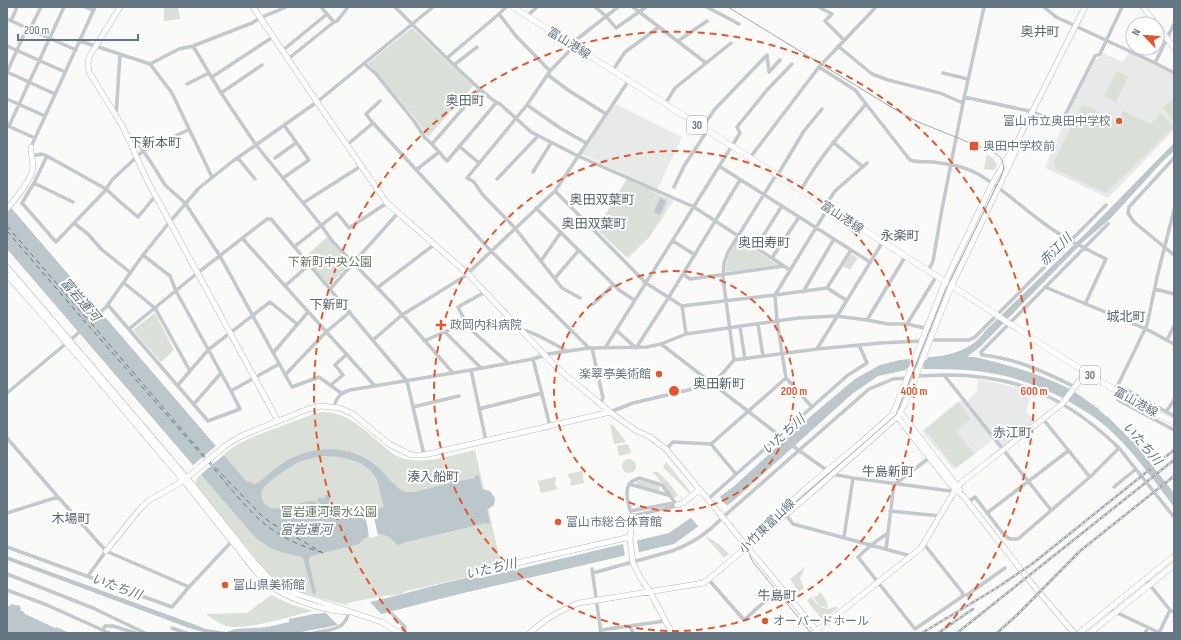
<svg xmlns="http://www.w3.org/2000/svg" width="1181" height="640" font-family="'Sofia Sans Condensed','Noto Sans JP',sans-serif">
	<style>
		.built { fill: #e8e9e9 }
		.green { fill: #dadfd7 }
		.water { fill: #bbc7cb; fill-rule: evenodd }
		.pier { fill: #fafaf8 }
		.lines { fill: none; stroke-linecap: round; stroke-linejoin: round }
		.river { stroke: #bbc7cb; stroke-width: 7 }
		.ferry { stroke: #60757c; stroke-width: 1; stroke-dasharray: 5 4; stroke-linecap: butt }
		.secondary-casing { stroke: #b3babf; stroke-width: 6 }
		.primary-casing { stroke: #b5babe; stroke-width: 6 }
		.street { stroke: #c3c8cc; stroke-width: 3.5 }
		.secondary { stroke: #fff; stroke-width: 5 }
		.primary { stroke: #fff; stroke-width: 5.5 }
		.tram { stroke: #a2aab0; stroke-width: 1 }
		.rail-casing { stroke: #a2aab0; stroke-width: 2.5 }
		.rail { stroke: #fff; stroke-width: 1; stroke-dasharray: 3; stroke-linecap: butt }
		.ring { fill: none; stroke: #e4572e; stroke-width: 2; stroke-dasharray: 7 5 }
		.poi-dot { fill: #e4572e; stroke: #fff; stroke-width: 1.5 }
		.labels { text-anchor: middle; stroke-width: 4; stroke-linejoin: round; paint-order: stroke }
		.shield { fill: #fff; stroke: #939fa8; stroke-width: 1 }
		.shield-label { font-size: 11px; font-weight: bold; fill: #657683 }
		.street-label { font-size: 12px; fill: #657683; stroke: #fff }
		.poi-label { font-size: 12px; fill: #657683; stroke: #fff; text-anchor: start }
		.park-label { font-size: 12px; fill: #687a64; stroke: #fff }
		.neighbourhood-label { font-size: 13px; fill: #57646e; stroke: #fff }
		.water-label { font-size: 13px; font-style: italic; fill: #60757c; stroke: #fff }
		.centre { fill: #e4572e; stroke: #fff; stroke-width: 2 }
		.ring-label { font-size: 12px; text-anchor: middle; font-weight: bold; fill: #e4572e; stroke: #fff; stroke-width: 4; stroke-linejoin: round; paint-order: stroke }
	</style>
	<rect width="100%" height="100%" fill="#fafaf8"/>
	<path class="built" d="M1129,52l45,23v55l-66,68 -63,-30 23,-56 27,-52 4,-2 3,-5 21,9z
		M615,104l67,33 -26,55 18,9 -25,37 -21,21 -32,-30 32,-53 -47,-22z
		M978,379l46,10 -2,6 8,3 -4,13 9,11 -31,24 -3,-1 -6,-7 -41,32 -32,-39 36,-30h9l10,-10z"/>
	<path class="green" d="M164,7h14l2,12 -16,2z
		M412,28l61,58 -45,51 -13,-19 -47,-55z
		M1117,71l11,6 -12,25 -12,-6z
		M1174,98v23l-11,-13z
		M1085,105l33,17 5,-11 28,13 10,-11 13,14 -68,66 -49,-23 -3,-8 27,-55z
		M987,155c5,2 8,5 10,10l-3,5 -10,-1z
		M627,180l25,10 -1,2 5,2 -5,10 2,1 -3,9 4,-9 -2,-1 5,-10 12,6 -8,18 -3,-1 3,2 -13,19 -21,19 -30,-28z
		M328,236l6,10 17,16 -22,23 -24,-28z
		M737,240h3l38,25 -52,7c-1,-12 5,-21 11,-32z
		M851,254l7,4 -8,12 -7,-4z
		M155,313l19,37 -13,12 -28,-32z
		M959,402l12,17 -15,12 18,23 -17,13 -3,-1 -29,-36z
		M322,412c26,0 41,17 60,33 7,6 14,12 23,14 23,5 48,-4 70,-9l27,119 -14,4 -7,3h-9l-66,15 -5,3 -12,2v-1l-42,8 -1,2 -47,-13 -10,-4 -15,-9 -14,-15 -64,-79v-6l32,-28 10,-7 15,-7 58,-22z
		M610,424l3,1 13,17 -12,2z
		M628,444l3,9 -12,3 -2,-10z
		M622 466a7 7 0 1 1 14 0a7 7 0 1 1-14 0Z
		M666,462l24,29 -1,2 -26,-26z
		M582,471l2,12 -14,3 1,-6 -4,-6z
		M653,472h5c8,7 15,15 20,24l-4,2z
		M556,477l-1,8 3,4 -17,4 -3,-12z
		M637,480l21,5 2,3 -2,3 -22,-7z
		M705,536l14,8 10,10 -5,4z
		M805,567l-5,11 4,10 -5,4 -9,-13z
		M820,592l6,8 2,8 -8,-2 -7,-9 4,-1z
		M271,595l19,9 22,7c-23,6 -58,17 -81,16 -9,-1 -18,-8 -25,-13l41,-1z
		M811,597c7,9 14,16 25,9l2,2 -14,11 -3,-1 -14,-17z"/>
	<path class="water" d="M1174,143v8l-11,10 -52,57 -28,24 -102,104 -13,10 1,1h5c33,7 65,17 96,32l-7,9c-50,-25 -85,-30 -140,-29l5,-12c20,0 46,-8 57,-26l101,-98z
		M660,198l6,3 -6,14 -6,-3z
		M7,203l239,278 9,3 4,-2c8,-6 15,-14 24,-19 30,-19 69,-19 96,5 8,7 17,22 27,24 8,1 17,-2 24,-4 15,-4 30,-7 45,-10v-2l4,-1 3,14 8,2 5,7 -1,7 -7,5 3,13 -3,1 -1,-1 -84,20v1l-5,1c-9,-14 -28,-15 -38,-1l-48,12 -2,3v3l7,31 -3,1 -10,-36c-5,-3 -12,-3 -18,-5 -12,-3 -22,-9 -31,-17l-247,-287zM322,456c19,0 46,4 55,24 3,8 4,19 7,27l-47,12 -1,-4h-5l-6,-4 -1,-4 5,-4 1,-7 -4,-2 -2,5 -4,-2 -3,3 1,3c-2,0 -4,-2 -6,-2 -12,-1 -37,16 -48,2 -3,-4 -4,-10 -1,-14 6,-9 28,-23 38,-28 7,-2 14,-3 21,-5z
		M910,359l-4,11 -28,6 -26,18 -119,107 -59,43 -219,51 -74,19 -11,-12c32,-7 63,-17 96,-24 5,-1 10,0 15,0l188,-45 52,-36 -1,-1h1l12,-9 78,-71 44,-37 25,-14 20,-5z
		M1075,392l18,13 3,-1 -2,2 3,2 2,-2 -1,3 9,8 2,-2 -1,2 27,27 39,49v14c-19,-25 -38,-52 -61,-74 -13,-13 -29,-23 -45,-32z
		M7,556l189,69 10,4 20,3 10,-3 32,-2 21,-5v-3l25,-5 12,-1 12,12 -42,8h-89l-18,-5 -182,-68z
		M7,602l1,4h2l1,-2 9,2 1,5h2l2,3 30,14 2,-1 12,6h-62z"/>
	<path class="pier" d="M217,445l8,9 -26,22 -8,-9z
		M718,495l10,12 -28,21 -10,-11 28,-21z
		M372,508l6,28 -9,2 -2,-14 -5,-13z
		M637,540l2,14 -14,3 -2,-14z"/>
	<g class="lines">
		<path class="river" d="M900,365l35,-2"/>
		<path class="ferry" d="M7,226l82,95
			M7,231l79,92
			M91,323l116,136
			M88,325l118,135
			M209,461l54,56 10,7 50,29
			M208,462c16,18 34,42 52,58 17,15 39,26 61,32"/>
		<defs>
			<path id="secondary" d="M120,7l-31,50 -1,7 1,8 34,55 24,53 131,241
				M253,7l64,95 70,101 81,71 89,94 53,44 25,18 15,7 16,12 151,182
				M1143,7l13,17
				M1157,25l17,23
				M7,209c8,-10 21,-25 25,-37 3,-9 -2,-17 -1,-25
				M7,267l185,217 63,79 14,15 9,7 16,8 87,29 19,11
				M7,275c62,69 121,140 181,211 16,20 31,40 47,59 12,15 23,32 39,43 15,11 55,24 74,24
				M898,412l4,2 58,76
				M895,414l55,70 14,13 69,88 41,48
				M677,505l6,-2 16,-13
				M632,516l-2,24 3,23 7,14 10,15 22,41
				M743,547l61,-57 53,-44 36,-32 52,-132 47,-98 26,-44 67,-133
				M106,551l33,-41 9,-9 35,-20 42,-35 16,-10 67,-27 13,-3 19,2 13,6 36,30 22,11h13l186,-43
				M512,564l118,-27
				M530,633c14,-14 31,-23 49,-30l125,-20 106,-89 87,-77 7,-11 47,-119 61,-128 5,-11 1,-8
				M814,633l107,-85 34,-58 7,-8 100,-78 24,-32
				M1079,633l95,-77
				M1090,633l84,-68"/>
			<path id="primary" d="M513,7c137,88 275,176 414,263 51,32 100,66 152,98 31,19 62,39 95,54"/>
		</defs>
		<use href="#secondary" class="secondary-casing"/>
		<use href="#primary" class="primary-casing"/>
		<path class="street" d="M85,7l9,3
			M321,7l6,7
			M395,7l17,17
			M506,7l-7,7 17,22 34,35
			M595,7l11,9 10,12 30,-21
			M633,7l73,56
			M707,7l32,17
			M819,7l13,7 -7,7 19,19
			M1044,7l12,10 99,46 19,10
			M527,16l10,-9
			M7,19l69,31
			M11,21l6,-14
			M334,22l3,-1 11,-14
			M412,24c13,12 77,78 88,80l31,28 47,24 116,51 96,63
			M30,29l11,-22
			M80,41l70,23 22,29 40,84
			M678,41l29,-20
			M572,45l4,-5 42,-33
			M7,46l58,26
			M193,46l28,47 35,52 65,80 12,17 58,60 62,71
			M574,46l-24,25 -23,34 -60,73 7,4 9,13 32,33 47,60 18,10
			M838,46l34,28 16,6 52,13 23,10
			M282,51l45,-37 7,8 -46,37
			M767,55l2,17 11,-12
			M447,58l52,-44
			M364,63l12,11 38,47 11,17 7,6 15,17 49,-58
			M1155,63l19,-39
			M150,64l29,-15 14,-3 59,-23 8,-5 26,-11
			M454,65l23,-18
			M819,67l36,23 55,70c8,3 16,1 24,2 14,2 29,4 42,11 24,13 44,33 66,49 20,15 42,26 64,37l-21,45
			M613,70l12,-18 34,-25
			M7,72l48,22
			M7,72l20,-44
			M943,73l25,6
			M548,75l20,15 38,24
			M212,77l61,-40
			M187,84l22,-11
			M221,93l41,-28
			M964,97l65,14 32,12 34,-67 5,-2 22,-47
			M7,99l38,17
			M665,104l10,-16 56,-45
			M527,105l33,23 26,15
			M116,117l4,-63
			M373,123l-7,-9 14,-13
			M8,126l27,12
			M9,126l55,-119
			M702,128l13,-19 52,-54
			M129,139l7,1 18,27 11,18 20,18 35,53 72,131 27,-10 22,16
			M833,142l30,25
			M432,144l48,-55
			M347,145l26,-22 118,128 98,97
			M459,146l20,17
			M31,147l64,-140
			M32,156l10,-2 5,2 59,33 13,12 19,16 14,-17 4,-3
			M47,156l-13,27 -12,20 34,39 18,-19 30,-31 8,-12 31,-29 45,-21
			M238,158l17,21
			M275,158l21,-15
			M1174,158l-45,49 -1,6 6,9 40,33
			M749,159l70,-92 57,-60
			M719,166l151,96
			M416,170l23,-18
			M533,172l18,-29
			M777,176l27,-45 18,-22
			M283,178l26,-18 -25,-35
			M497,179l41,-43
			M34,183l39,19
			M674,187l10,-21 23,-35
			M801,190c17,-31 41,-58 65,-86
			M555,191l91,92 36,23 93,-11 53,-87
			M303,203l58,-37
			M825,206l10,-15 32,-28
			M536,208l83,82 15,10
			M74,223l14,11 13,15 30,24
			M242,238l133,148
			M673,241l22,14
			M294,247l43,-34 12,15 38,-25
			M756,247l26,-41
			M772,258l27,-41
			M541,261l20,-29
			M928,271l5,-10 9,-52 21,-106 21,-96
			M683,274l7,5 94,-13
			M555,278l24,-28
			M124,283l31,25 35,63
			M285,286l24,-21
			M1045,287l101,42 28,15
			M377,288l58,-44
			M827,288l24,-38
			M330,289l68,-76
			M1155,289l19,5
			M485,292l-27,15 10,20 40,36
			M803,292l31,-53
			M846,300l-19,-12 -52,7 2,26 21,-3 38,-2 31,4 21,4h19l26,6
			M593,304l20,-19
			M108,305l100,116 32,-12 -9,-18 -55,-100 -6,-15 -27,-21
			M682,306l4,28
			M867,320l38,-63
			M758,324l5,32
			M907,324l29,-47
			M740,327l5,32
			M129,329l66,-54 72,-56h4l136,162 17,74
			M521,330c11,0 34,15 46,21
			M616,330l20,18 33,-51 71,-117
			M445,332l36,36
			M373,340l29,-25 63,-39 90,-85 74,-111
			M930,340h39l6,-3 131,-132
			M1167,340l7,-14
			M424,341l41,-18
			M661,344l136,105 35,25 21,4 98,13 4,-1
			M592,348l11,50 -3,6
			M605,348l135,-215 -3,-6 30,-37 25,-26
			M817,349l65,-106
			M273,353l35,-41
			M533,359l17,67
			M734,360l-11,-82 1,-15 4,-11 48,-77
			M471,370l15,71
			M285,375l41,-43 24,-20
			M944,375c72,-1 123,23 174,72v2l-28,28 -72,62h-8l-6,-4 -29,-38 -7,5
			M916,376l28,-1 107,135
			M178,385l30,-35 62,-48 27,22
			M331,385l12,-10 -8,-10 12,-11
			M1075,387c-30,-15 -60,-29 -93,-32l-1,-3 127,-128
			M231,391l48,-27
			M1115,391l32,-66 11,-52 16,-63
			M7,393l68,-57 31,-29 37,-52 25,-31 31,-36 34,-27 84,-59 116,-95
			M194,404l27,-31
			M334,407c2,-10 7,-14 16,-17l121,-20 62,-11 15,-5 41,-6 58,-1 14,-3 25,-10 91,-13 9,57 26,29
			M413,407l46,-11
			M479,409l63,-16
			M610,412l23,-9 72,-17 10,-4 19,-22 83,-11 64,-6 41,-2
			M1166,412l8,-12
			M1174,416l-49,-27 -8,3 1,8 56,30
			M1043,419l47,58
			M7,438l51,59 48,54 83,36 44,-47
			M711,444l25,30
			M1119,448l55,69
			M666,449l7,-7 38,2 75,-66
			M639,478l23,7 15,20 -5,2 -40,9c-3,-9 -9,-26 -1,-34z
			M629,484l39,11
			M895,484l34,-26
			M1114,487l22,-18
			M707,500l141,-125 19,-12 -8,-18
			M630,511l44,-8
			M783,511l10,13 118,32
			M890,511l50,5
			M7,513l51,-16
			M987,513l81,-62
			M888,533l-17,12 -13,12 57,72 48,-33 -1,-4 -38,-48
			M844,537l9,-59
			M7,547l165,60 17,-20
			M886,549l8,-65
			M592,569l9,64
			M593,573l79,-22c19,-7 36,-18 50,-33l147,-129 24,-10 14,-1
			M7,574l86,34 52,25
			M88,576l18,-25
			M1145,579l25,31 4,2
			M709,580l35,40 37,-33
			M7,590l40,15 62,28
			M963,595h4l38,-27
			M1109,609l51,24
			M392,614l13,13 -3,6
			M630,626l3,7
			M172,628l14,5
			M103,630l2,-4h8l22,7
			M601,630l64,-9
			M314,633c18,-4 30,-2 35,-21
			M1145,633l3,-6
			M1159,633l11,-23"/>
		<use href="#secondary" class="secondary"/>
		<use href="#primary" class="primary"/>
		<path class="tram" d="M728,7l163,100 25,14 79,32c10,6 10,15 6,24l-55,112 -50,126 -125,109c-12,10 -29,21 -18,38l58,71"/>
		<defs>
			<path id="rail" d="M922,633l73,-44 37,-25 142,-114
				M938,633l35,-24
				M957,633l217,-173
				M997,633l20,-18 63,-64 94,-75"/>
		</defs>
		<use href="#rail" class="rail-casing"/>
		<use href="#rail" class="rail"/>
	</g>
	<g class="ring">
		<circle cx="674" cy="391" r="120"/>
		<circle cx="674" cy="391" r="240"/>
		<path d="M406 632A360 360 0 1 1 942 632"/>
	</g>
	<g class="poi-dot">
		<circle cx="1119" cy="121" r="4"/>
		<rect x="969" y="141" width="10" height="10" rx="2"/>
		<path d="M439 319h4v4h4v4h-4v4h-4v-4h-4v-4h4z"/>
		<circle cx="659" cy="374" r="4"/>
		<circle cx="558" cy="522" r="4"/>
		<circle cx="225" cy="585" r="4"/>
		<circle cx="765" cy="621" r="4"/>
	</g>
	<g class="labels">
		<g class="shield">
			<rect x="687" y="116" width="20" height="18" rx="3"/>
			<rect x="1080" y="366" width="20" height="18" rx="3"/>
		</g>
		<g class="shield-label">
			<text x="697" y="129">30</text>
			<text x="1090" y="379">30</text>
		</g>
		<g class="street-label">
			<text transform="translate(569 43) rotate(32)" y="4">富山港線</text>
			<text transform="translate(842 217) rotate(33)" y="4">富山港線</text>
			<text transform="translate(1136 402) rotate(29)" y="4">富山港線</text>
			<text transform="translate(767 526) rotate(-44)" y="4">小竹東富山線</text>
		</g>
		<g class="poi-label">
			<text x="1111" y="125" text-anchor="end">富山市立奥田中学校</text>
			<text x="983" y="150">奥田中学校前</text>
			<text x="450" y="329">政岡内科病院</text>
			<text x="651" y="378" text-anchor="end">楽翠亭美術館</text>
			<text x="566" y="526">富山市総合体育館</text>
			<text x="233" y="589">富山県美術館</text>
			<text x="773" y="625">オーバードホール</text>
		</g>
		<g class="park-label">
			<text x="330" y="266">下新町中央公園</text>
			<text x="329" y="516">富岩運河環水公園</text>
		</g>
		<g class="neighbourhood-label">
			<text x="1040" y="36">奥井町</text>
			<text x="465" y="105">奥田町</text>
			<text x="155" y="147">下新本町</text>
			<text x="602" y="204">奥田双葉町</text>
			<text x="594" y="228">奥田双葉町</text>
			<text x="900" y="240">永楽町</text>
			<text x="764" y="247">奥田寿町</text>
			<text x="329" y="309">下新町</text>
			<text x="1126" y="321">城北町</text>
			<text x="719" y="388">奥田新町</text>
			<text x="1012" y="437">赤江町</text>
			<text x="888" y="476">牛島新町</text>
			<text x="433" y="481">湊入船町</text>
			<text x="71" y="523">木場町</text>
			<text x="777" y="600">牛島町</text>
		</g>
		<g class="water-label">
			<text transform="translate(1055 249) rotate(-45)" y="5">赤江川</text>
			<text transform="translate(81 299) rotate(49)" y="5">富岩運河</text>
			<text transform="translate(783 434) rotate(-42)" y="5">いたち川</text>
			<text transform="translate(1143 443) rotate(49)" y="5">いたち川</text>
			<text x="306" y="534">富岩運河</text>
			<text transform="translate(491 568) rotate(-13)" y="5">いたち川</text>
			<text transform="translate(117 586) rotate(20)" y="5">いたち川</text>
		</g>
	</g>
	<circle cx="674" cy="391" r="6" class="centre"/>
	<g class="ring-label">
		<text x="794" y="395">200 m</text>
		<text x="914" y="395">400 m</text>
		<text x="1034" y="395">600 m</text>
	</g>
	<rect width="1181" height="640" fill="none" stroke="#657683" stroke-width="16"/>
	<g transform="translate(1145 36) rotate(295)"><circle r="19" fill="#ffffff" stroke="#c1c8cd"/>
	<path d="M0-3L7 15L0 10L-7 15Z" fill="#e4572e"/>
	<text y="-6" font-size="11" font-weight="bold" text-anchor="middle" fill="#657683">N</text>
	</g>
	<path d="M18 34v6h120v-6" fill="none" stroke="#657683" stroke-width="2"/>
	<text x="24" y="34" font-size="12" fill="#657683" stroke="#ffffff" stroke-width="3" paint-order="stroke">200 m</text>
</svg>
